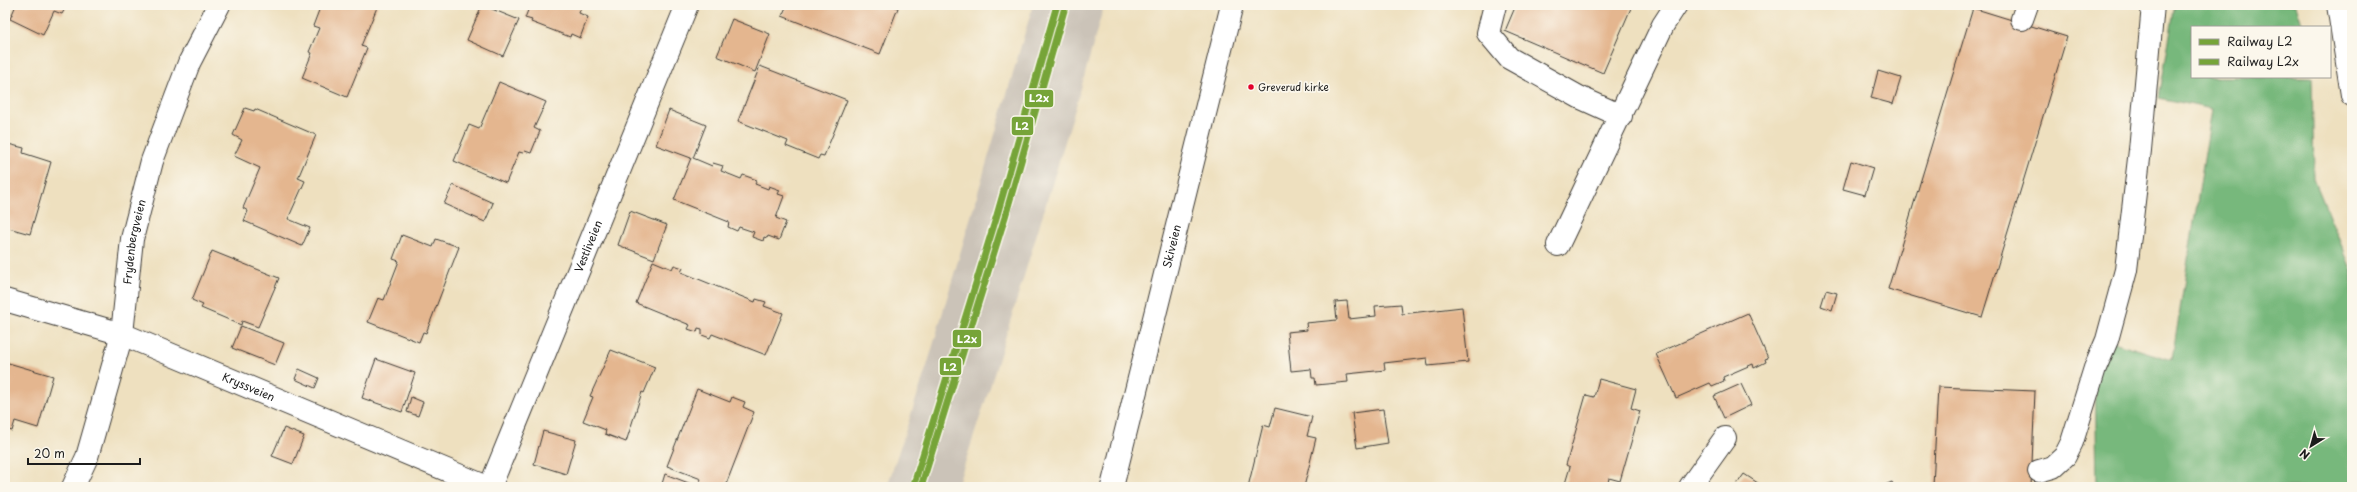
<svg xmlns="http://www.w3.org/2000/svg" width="2357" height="492" font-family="'Playpen Sans',sans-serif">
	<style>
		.industrial { fill: #cbc3b8 }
		.forest { fill: #77b87b; stroke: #4a6a4c }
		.building { fill: #e4b68f }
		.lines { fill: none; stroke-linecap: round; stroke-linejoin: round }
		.minor-casing { stroke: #3c3934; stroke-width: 24 }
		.major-casing { stroke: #3c3934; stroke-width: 24 }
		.minor { stroke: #fff; stroke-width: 22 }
		.major { stroke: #fff; stroke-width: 22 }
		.rail-1-casing { stroke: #fbf7ec; stroke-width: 10 }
		.rail-2-casing { stroke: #fbf7ec; stroke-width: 10 }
		.rail-1 { stroke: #76a438; stroke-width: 7 }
		.rail-2 { stroke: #76a438; stroke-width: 7 }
		.bus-dot { fill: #e4002b; stroke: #fbf7ec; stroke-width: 1.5 }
		.labels { text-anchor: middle; stroke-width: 3.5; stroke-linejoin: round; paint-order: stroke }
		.bus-label { font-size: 10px; fill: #1c1c1c; stroke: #fbf7ec; text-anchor: start }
		.street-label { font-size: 11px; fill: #1c1c1c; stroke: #fbf7ec }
		.line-badge { stroke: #fbf7ec; stroke-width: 1.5 }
		.badge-label { font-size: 11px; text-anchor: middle; font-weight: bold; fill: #fff }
	</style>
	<rect width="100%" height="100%" fill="#fbf7ec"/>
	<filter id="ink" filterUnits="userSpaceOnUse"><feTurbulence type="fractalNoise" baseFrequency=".025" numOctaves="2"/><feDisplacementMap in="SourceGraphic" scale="8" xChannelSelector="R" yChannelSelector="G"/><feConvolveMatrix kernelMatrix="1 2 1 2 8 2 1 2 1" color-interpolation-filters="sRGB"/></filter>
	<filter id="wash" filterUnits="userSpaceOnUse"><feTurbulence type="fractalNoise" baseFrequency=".012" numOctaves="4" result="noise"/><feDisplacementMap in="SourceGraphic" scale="16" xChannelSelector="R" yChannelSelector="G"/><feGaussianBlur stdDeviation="0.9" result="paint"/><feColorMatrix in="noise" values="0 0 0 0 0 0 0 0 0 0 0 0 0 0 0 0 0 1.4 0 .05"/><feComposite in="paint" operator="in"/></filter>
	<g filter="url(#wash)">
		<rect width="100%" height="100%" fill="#eee0bf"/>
		<path class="industrial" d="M1033,5h71l-26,94 -87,285 -34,103h-70l40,-121z"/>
		<path class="forest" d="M2175,5h121l7,22h-111v50h120l2,102 38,92v216h-255l-2,-119 12,-28 65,20 40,-251 -53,-11z"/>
		<g id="blocks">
			<path class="building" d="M16,5h51l-5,9 -8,-3 -11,24 -33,-16z
				M321,5h57l-17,41 6,2 -20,49 -45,-19 10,-25 -3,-1 10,-24 -6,-2z
				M482,5l37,15 -16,36 -36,-16z
				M530,5h52l-3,8 9,4 -8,21 -9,-4 -1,3 -39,-15 1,-2 -7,-2z
				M787,5h104l7,3 -18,46 -98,-38z
				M1516,5h108l7,3 -28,65 -98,-42z
				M1973,8l94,29 -85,280 -94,-28z
				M732,19l38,15 -15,38 -38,-16z
				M760,66l87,34 -23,56 -4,-1 -2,4 -32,-13 2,-5 -50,-20z
				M1878,71l23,7 -8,26 -22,-6z
				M499,82l47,20 -12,26 6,3 -9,22 -6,-2 -2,2 -4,-1 -13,31 -52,-22 15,-36 10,4z
				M245,108l9,3 1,-2 61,26 -18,43 7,3 -17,38 22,9 -8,18 -58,-25 4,-10 -5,-3 17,-40 -26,-12 8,-16 -9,-5z
				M669,110l37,15 -13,33 19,8 1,-3 10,3 -2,5 20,8 2,-4 14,5 -2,4 13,5 1,-3 11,4 -2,4 6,2 -8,22 10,4 -7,18 -11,-4 -1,2 -3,-1 -1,4 -11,-4 2,-5 -15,-5 -2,4 -9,-4 1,-5 -55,-22 17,-42 -35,-13z
				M8,144l16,4 -1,5 28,9 -21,72 -25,-7v-79h2z
				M1851,161l22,7 -8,27 -22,-6z
				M453,185l40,18 -8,19 -41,-18z
				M630,211l37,14 -13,34 -36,-14z
				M402,235l31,12 3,-8 23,8 -33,86 -3,-1 -4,10 -51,-20 10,-24 6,2 15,-39 -6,-2z
				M212,251l67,27 -21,49 -16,-6 -1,4 -40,-17 2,-3 -11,-5z
				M653,261l19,8 2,-4 9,3 -2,4 74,30 1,-3 10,3 -2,4 19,7 -17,42 -54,-21 -2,4 -8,-3v-6l-4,-1 -1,4 -9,-3 2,-4 -54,-22z
				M1826,290l11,3 -5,17 -11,-4z
				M1347,301l2,18 27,-3 -1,-10 26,-2 1,10 60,-7 6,55 -40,4 -1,-8 -43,5 1,7 -38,4 1,8 -32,3 -1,-7h-3l-1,-9 -20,2 -4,-39 20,-2 -1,-7 31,-3 -2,-18z
				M1748,313l20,45 -3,1 1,3 -12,6 -1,-4 -30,13 1,4 -12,5 -2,-3 -34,15 -20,-44z
				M241,326l43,17 -9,22 -43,-17z
				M611,350l44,17 -11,26 -2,-1 -16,50 -21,-8 1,-4 -23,-9 10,-24 -3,-1z
				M376,359l39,14 -13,39 -40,-14z
				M5,362l48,14 -15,52 -23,-7 -3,10 -7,-2z
				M299,369l20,9 -4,10 -20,-9z
				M1599,379l37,10 -5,19 9,3 -20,70 -11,-3 -2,9h-43l6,-20 -4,-2 20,-70 8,2z
				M1741,384l10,21 -27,13 -10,-22z
				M1938,387l97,4 -4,96 -98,-1z
				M697,389l33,13 2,-5 13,5 -2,5 11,5 -29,75 -12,-3 -1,3h-5l-8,-4 2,-4 -34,-13z
				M411,397l12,5 -5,14 -11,-4z
				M1275,408l37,9 -5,19 9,2 -12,49h-56l15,-62 7,2z
				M1383,409l5,34 -31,5 -5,-35z
				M284,428l20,8 -11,28 -21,-8z
				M543,431l33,9 -10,34 -32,-10z
				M665,474l34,13h-38z
				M1744,474l20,13h-29z
				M1892,482l2,5h-14z"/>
		</g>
	</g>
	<g filter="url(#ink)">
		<use href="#blocks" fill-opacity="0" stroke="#3c3934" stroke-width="1"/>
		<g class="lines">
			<defs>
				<g id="minor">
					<path d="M1495,5l-7,28 21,25 70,39 42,19"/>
					<path d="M2338,5l14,90"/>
					<path d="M2022,19l5,-14"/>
					<path d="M1558,245l105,-220 13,-20"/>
					<path id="s1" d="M5,300l117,34 365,153"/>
					<path d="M2039,471l14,-4 12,-11 7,-14 23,-74 12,-28 19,-70 14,-120 13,-145"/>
					<path id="s2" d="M73,487l14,-30 35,-123 10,-95 20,-78 37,-98 30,-58"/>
					<path id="s3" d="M490,487l197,-482"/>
					<path d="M1690,487l35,-49"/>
				</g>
				<g id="major">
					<path id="s4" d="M1112,487l120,-482"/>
				</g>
			</defs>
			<use href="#minor" class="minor-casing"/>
			<use href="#major" class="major-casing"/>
			<use href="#minor" class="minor"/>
			<use href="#major" class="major"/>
			<defs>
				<path id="rail-1" d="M913,487l84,-272 60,-210"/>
				<path id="rail-2" d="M921,487l84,-270 60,-210"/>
			</defs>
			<use href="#rail-1" class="rail-1-casing"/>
			<use href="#rail-2" class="rail-2-casing"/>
			<use href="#rail-1" class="rail-1"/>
			<use href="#rail-2" class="rail-2"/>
		</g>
	</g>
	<circle class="bus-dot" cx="1251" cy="87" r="3.5"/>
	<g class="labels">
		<g class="bus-label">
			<text x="1258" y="91">Greverud kirke</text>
		</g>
		<g class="street-label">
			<text dy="4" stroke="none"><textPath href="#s2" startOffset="254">Frydenbergveien</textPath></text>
			<text dy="4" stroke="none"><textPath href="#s3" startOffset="260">Vestliveien</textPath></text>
			<text dy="4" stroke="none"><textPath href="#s4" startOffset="248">Skiveien</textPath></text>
			<text dy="4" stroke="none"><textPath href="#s1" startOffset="259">Kryssveien</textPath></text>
		</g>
	</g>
	<g class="line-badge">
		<rect x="1024" y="89" width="30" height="19" rx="4" fill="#76a438"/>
		<rect x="1011" y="116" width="23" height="20" rx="4" fill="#76a438"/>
		<rect x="952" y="329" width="30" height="19" rx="4" fill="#76a438"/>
		<rect x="939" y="357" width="23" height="19" rx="4" fill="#76a438"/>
	</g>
	<g class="badge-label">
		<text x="1039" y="102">L2x</text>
		<text x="1022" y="130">L2</text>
		<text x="967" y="343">L2x</text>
		<text x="950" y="371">L2</text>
	</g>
	<rect width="2357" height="492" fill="none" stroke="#fbf7ec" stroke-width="20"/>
	<rect x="2191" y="26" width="140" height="52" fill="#fbf7ec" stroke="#a29f99"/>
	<rect x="2199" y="39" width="20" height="6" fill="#76a438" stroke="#a29f99"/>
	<text x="2227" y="46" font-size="12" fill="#1c1c1c">Railway L2</text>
	<rect x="2199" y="59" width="20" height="6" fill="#76a438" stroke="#a29f99"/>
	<text x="2227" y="66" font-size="12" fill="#1c1c1c">Railway L2x</text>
	<g transform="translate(2311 446) rotate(217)" stroke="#fbf7ec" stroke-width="3" paint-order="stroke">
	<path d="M0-3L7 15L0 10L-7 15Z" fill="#1c1c1c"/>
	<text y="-6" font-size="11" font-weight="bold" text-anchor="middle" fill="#1c1c1c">N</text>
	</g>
	<path d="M28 458v6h112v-6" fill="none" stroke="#1c1c1c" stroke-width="2"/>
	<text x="34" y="458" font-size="12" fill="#1c1c1c" stroke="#fbf7ec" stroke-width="3" paint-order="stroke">20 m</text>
</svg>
